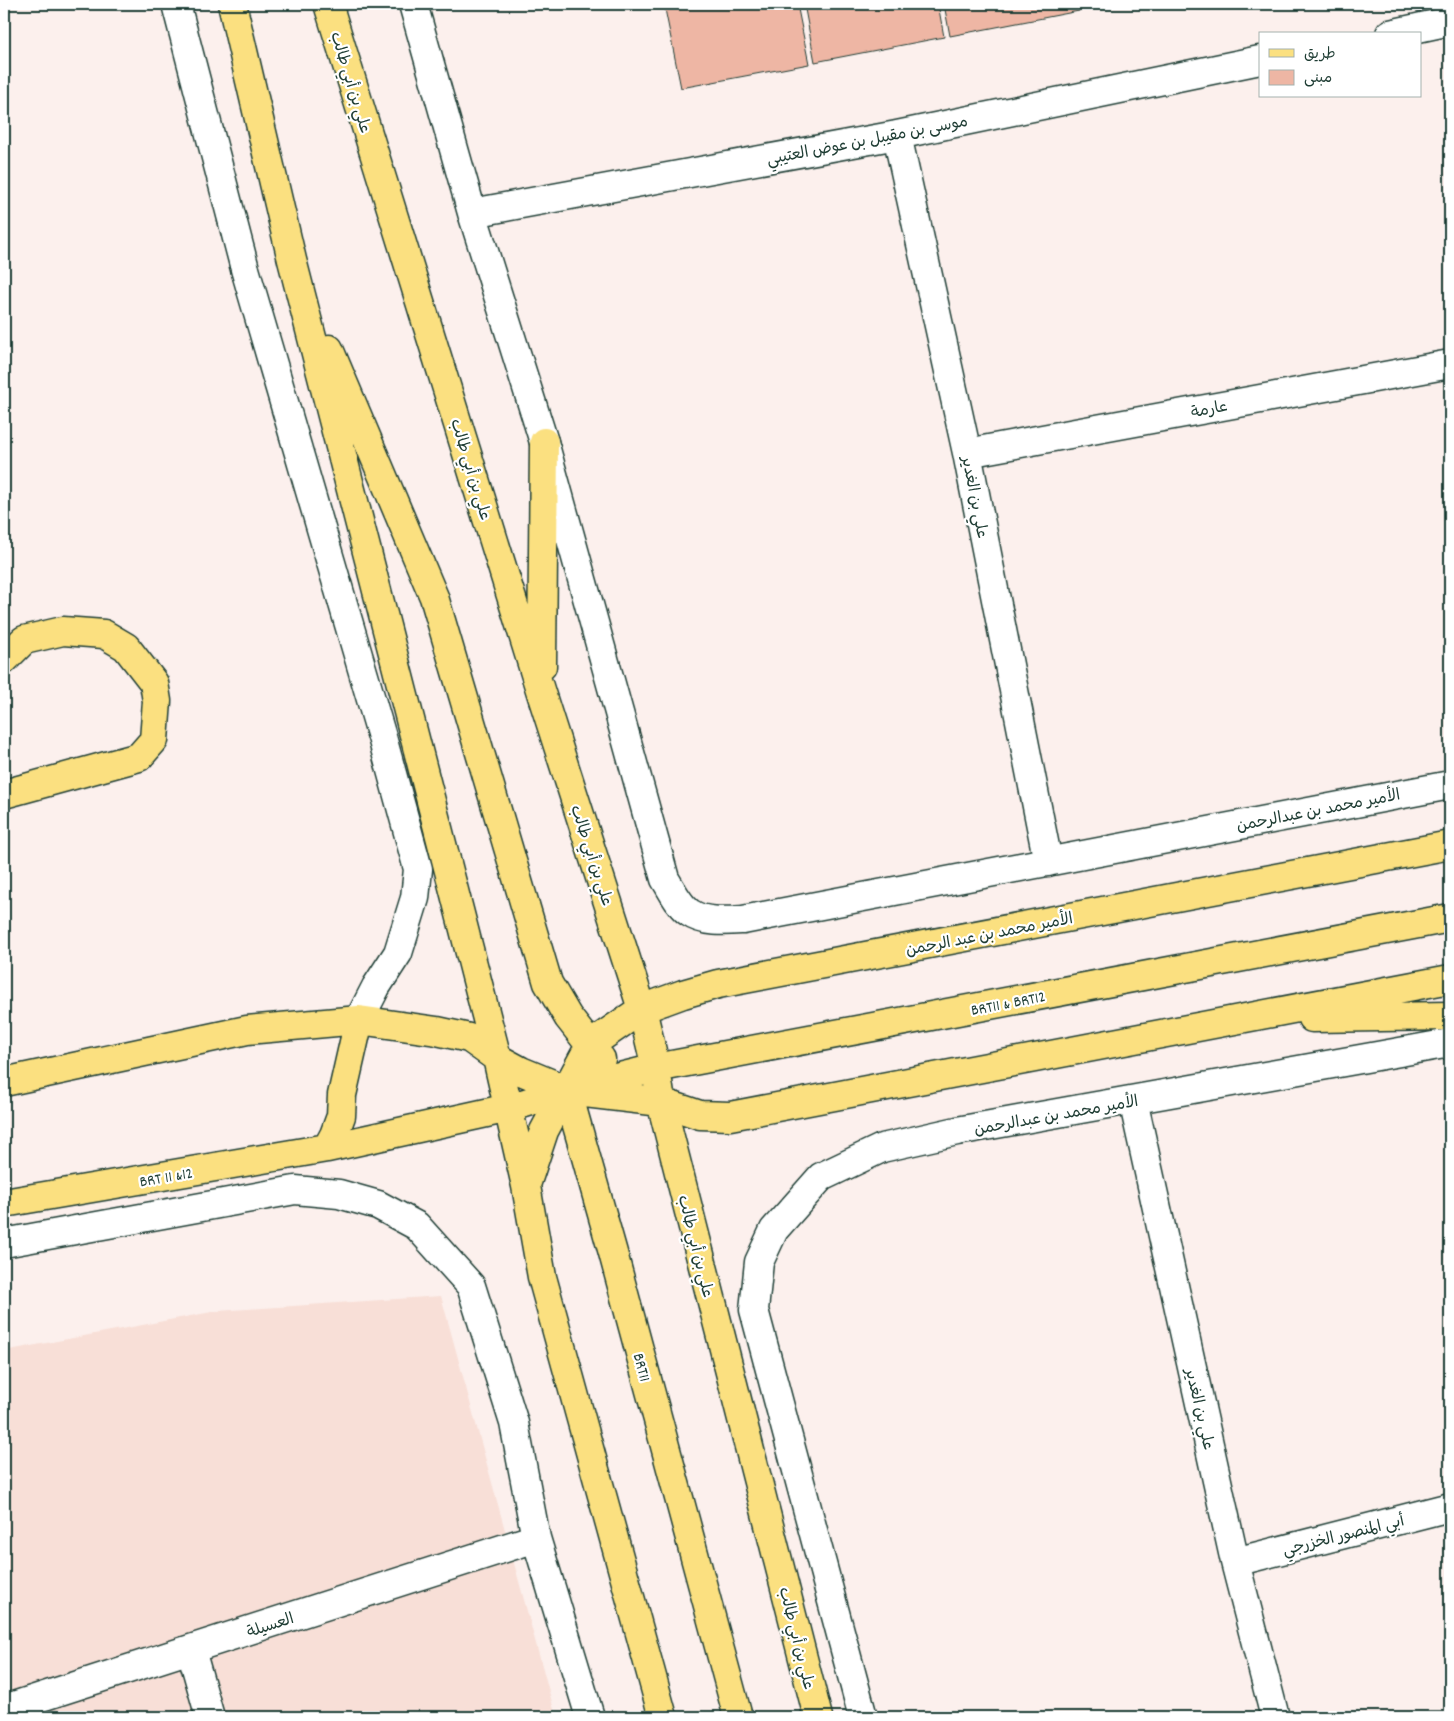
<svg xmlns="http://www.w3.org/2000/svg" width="1454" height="1721" font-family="Dekko,'Playpen Sans Arabic',sans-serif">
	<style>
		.built { fill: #f8dfd7 }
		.building { fill: #eeb6a4; stroke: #1f3d34 }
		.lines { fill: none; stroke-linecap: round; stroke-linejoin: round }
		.minor-casing { stroke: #1f3d34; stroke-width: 31 }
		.major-casing { stroke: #1f3d34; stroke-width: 31 }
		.minor { stroke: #fff; stroke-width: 28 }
		.major { stroke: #fbe080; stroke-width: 28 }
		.labels { text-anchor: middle; stroke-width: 4.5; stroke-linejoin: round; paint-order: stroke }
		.street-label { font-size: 16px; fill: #1f3d34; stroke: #fff }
	</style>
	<rect width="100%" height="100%" fill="#fcf0ed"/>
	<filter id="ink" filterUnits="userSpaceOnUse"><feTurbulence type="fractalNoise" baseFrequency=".02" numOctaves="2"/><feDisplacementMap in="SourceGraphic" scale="10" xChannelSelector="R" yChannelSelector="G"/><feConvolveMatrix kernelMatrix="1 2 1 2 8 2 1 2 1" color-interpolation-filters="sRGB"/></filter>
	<g filter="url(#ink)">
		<path class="built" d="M441,1296l115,421h-552v-366l213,-40z"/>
		<path class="building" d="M664,4h133l12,60 -128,24z
			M804,4h134l6,33 -129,25z
			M944,4h134l1,7 -129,25z
			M1086,4h35l-34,6z"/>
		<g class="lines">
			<defs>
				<path id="minor" d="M176,4l69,265 137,468 36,132 -3,29 -17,55 -22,34 -17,33
					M413,4l59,209 72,229 121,437c7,11 14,27 25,34 14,10 37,8 53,7l707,-135
					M1390,34l60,-13
					M897,135l70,318 81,409
					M472,213l425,-78 363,-75
					M967,453l483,-89
					M1133,1100l102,462 40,155
					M4,1243l291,-53 44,4 39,11 39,21 54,60 43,137 22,115 54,179
					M1235,1562l215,-55
					M191,1650l19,67
					M4,1709l532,-171
					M863,1717l-109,-407 5,-48 15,-32 47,-53 61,-29 75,-17 493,-88"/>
				<path id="major" d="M232,4l60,256 205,798 29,128 16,91 121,440
					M328,4l213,689 101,316 14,59 5,34 157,615
					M329,349l105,248 114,386 20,34 33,42
					M4,660l20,-20 39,-9 41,3 22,13 28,36 3,18 -3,39 -15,17 -135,37
					M542,666l2,-224
					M1312,1018l138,-2
					M4,1082l243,-52 112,-10 78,11 32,7 28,20 24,13 46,19 46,163 125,464
					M585,1093l76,9 39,13 30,1 720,-137
					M327,1148l182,-40 58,-18 89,-22 794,-150
					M526,1185l18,-54 46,-86 52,-36 41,-15 35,-10 732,-139
					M4,1203l323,-55 7,-13 7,-19 1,-21 17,-75"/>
			</defs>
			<use href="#minor" class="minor-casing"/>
			<use href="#major" class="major-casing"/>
			<use href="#minor" class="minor"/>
			<use href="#major" class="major"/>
		</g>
	</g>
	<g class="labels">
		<g class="street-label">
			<text transform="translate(352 82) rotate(73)" y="6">علي بن أبي طالب</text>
			<text transform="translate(867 139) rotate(-11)" y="6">موسى بن مقيبل بن عوض العتيبي</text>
			<text transform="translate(1209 408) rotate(-11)" y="6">عارمة</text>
			<text transform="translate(472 469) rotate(73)" y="6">علي بن أبي طالب</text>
			<text transform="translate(976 497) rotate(79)" y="6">علي بن الغدير</text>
			<text transform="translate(1318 809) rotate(-11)" y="6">الأمير محمد بن عبدالرحمن</text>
			<text transform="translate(593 855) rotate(72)" y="6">علي بن أبي طالب</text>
			<text transform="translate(989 933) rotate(-11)" y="6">الأمير محمد بن عبد الرحمن</text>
			<text transform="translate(1008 1002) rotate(-11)" y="6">BRT11 &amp; BRT12</text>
			<text transform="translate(1056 1114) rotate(-10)" y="6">الأمير محمد بن عبدالرحمن</text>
			<text transform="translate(166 1176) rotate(-10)" y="6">BRT 11 &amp;12</text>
			<text transform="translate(697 1246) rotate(76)" y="6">علي بن أبي طالب</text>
			<text transform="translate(643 1367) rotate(75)" y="6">BRT11</text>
			<text transform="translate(1201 1409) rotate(77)" y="6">علي بن الغدير</text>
			<text transform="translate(1343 1534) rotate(-14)" y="6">أبي المنصور الخزرجي</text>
			<text transform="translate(270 1624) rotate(-18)" y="6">العسيلة</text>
			<text transform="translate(798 1638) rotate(76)" y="6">علي بن أبي طالب</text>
		</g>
	</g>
	<rect width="1454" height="1721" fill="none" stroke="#fff" stroke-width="20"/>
	<rect x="10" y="10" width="1434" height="1701" fill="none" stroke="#1f3d34" stroke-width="2" filter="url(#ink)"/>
	<rect x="1259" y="32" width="162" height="65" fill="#ffffff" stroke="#a5b1ae"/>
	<rect x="1269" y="49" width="25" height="8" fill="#fbe080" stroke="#a5b1ae"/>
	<text x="1304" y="58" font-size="15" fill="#1f3d34">طريق</text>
	<rect x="1269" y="70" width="25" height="15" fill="#eeb6a4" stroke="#a5b1ae"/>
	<text x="1304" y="82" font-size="15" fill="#1f3d34">مبنى</text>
</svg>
